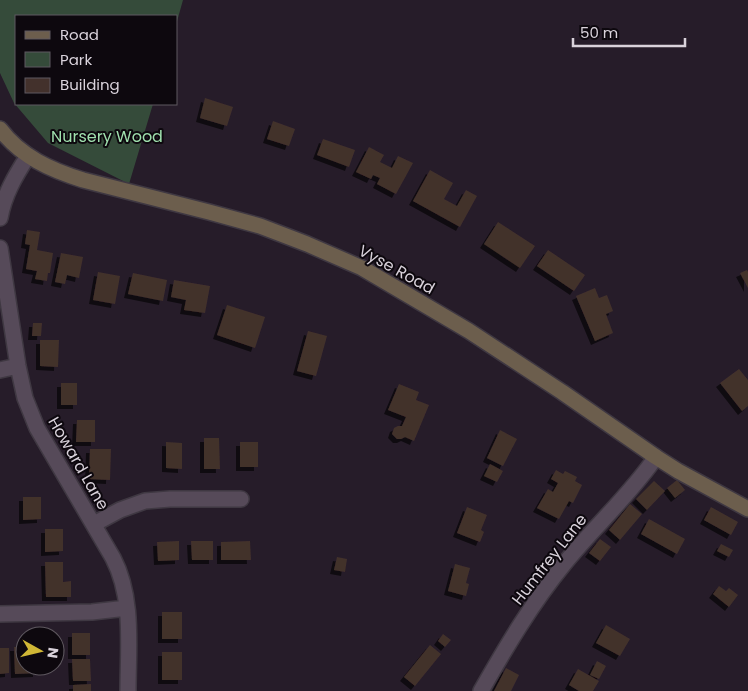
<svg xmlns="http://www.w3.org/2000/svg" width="748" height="691" font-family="Poppins,sans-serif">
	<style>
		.green { fill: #354b3a }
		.building { fill: #43312c; filter: url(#shadow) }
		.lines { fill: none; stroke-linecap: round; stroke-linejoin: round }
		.street-casing { stroke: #3f3842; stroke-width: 18 }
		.secondary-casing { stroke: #3f3842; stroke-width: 18 }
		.street { stroke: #564a59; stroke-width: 15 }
		.secondary { stroke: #6c5e4d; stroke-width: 15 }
		.labels { text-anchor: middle; stroke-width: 4; stroke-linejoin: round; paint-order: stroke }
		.park-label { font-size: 16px; fill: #9fdfad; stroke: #0d080e }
		.street-label { font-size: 16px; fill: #d9d2db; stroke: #0d080e }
	</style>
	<defs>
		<filter id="shadow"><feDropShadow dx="-4" dy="4" stdDeviation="0" flood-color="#0009"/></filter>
	</defs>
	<rect width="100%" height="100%" fill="#261c29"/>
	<path class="green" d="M0,0h183l-7,25v-9h-160v88h137l-24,80 -81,-41 -34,-40 -14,-30z"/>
	<path class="building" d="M205,98l28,9 -6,19 -27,-8z
		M273,121l22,8 -6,17 -22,-7z
		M323,139l32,11 -6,17 -32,-12z
		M369,147l15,8 -4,7 12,6 6,-12 15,7 -17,31 -19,-10 3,-6 -7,-3 -2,4 -15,-7z
		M430,170l23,13 -9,16 13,7 9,-16 11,6 -17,31 -47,-26z
		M498,222l37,24 -15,22 -36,-24z
		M27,230l13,2 -3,18 16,3 -3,20h-2l-1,8 -12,-2 2,-8 -11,-2 4,-24 -5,-1z
		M548,250l37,25 -11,16 -37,-25z
		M61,253l22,4 -4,21 -12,-3 -2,9 -10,-2z
		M747,270l1,2v16l-8,-15z
		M98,272l22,4 -5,28 -22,-4z
		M133,273l34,7 -4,21 -35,-7z
		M174,280l36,6 -5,27 -21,-3 2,-10 -15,-3z
		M595,288l4,10 8,-3 6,16 -7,3 7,19 -18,8 -19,-45z
		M227,305l38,12 -10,31 -38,-13z
		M33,323h9l-1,13h-9z
		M308,331l19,5 -11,40 -19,-5z
		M40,340h19l-1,27 -18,-1z
		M739,369l9,11v26l-6,5 -22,-28z
		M61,383h16v22h-16z
		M399,384l20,8 -3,8 13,5 -15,36 -9,-4 -4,2h-4l-5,-5 2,-6 4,-2h4l4,-9 -18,-7z
		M77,420h18v22h-19z
		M500,430l17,9 -14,27 -16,-8z
		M204,438h15l1,31h-16z
		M166,442l16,1v26l-16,-1z
		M240,442h18v25h-18z
		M90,449h21l-1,31 -21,-1z
		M490,464l13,7 -6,11 -13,-6z
		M556,470l7,4 2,-3 12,6 -2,4 7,4 -9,18 -4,-2 -10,18 -22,-11 11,-19 5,3 5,-9 -7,-4z
		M677,480l8,10 -10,8 -8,-10z
		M654,481l11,10 -18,19 -11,-11z
		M23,497h18v22l-18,1z
		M630,504l12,10 -22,26 -11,-10z
		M467,507l20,8 -6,15 3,2 -4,10 -23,-9z
		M711,507l27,15 -7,13 -27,-15z
		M649,519l36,20 -8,15 -36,-20z
		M45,529h18v22l-18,1z
		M600,539l11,8 -11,14 -11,-8z
		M179,541v19l-21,1 -1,-19z
		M191,541h22v19h-21z
		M250,541l1,19h-30v-18z
		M721,544l12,6 -4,7 -12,-6z
		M337,557l10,2 -2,13 -11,-2z
		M45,562h18v20l8,-1v16h-25z
		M455,564l15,4 -4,15 3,1 -3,12 -18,-5z
		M719,586l7,5 3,-3 9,7 -9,12 -16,-13z
		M162,612h20v27h-20z
		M606,625l24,14 -10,17 -24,-13z
		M72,633h18v22h-18z
		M443,634l8,6 -6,7 -7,-6z
		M430,645l11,9 -26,32 -11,-9z
		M14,647h11v19h12v7l-22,1z
		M0,648h9v25l-9,1z
		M162,652h20v28h-20z
		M72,659h18l1,22h-18z
		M597,661l9,5 -7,13 -9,-4z
		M506,668l13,7 -8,16h-17z
		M578,669l21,12 -6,10h-14l-10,-6z
		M91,684v7h-18v-6z"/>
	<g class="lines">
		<defs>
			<path id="street" d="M0,218c4,-23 15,-42 28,-62
				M0,248l18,118 7,32 12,30 76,130c21,40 15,89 15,133
				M0,370l18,-4
				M94,524l26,-14 25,-9 25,-2h71
				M0,614l92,-2 35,-4
				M481,691c25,-44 51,-88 83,-127 29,-36 65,-68 92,-107"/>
			<path id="secondary" d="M0,129c21,28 51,41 83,51l126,32 51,14 47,18 55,24 107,63 93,61 94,65 22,14 70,38"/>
		</defs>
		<use href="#street" class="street-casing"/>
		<use href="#secondary" class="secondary-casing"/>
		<use href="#street" class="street"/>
		<use href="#secondary" class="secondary"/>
	</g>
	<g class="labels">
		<g class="park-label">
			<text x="107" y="142">Nursery Wood</text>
		</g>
		<g class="street-label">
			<text transform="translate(397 269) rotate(29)" y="6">Vyse Road</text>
			<text transform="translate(79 463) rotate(60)" y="6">Howard Lane</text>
			<text transform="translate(549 559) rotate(-52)" y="6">Humfrey Lane</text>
		</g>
	</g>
	<rect x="15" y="15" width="162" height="90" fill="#0d080e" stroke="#5f5960"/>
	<rect x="25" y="31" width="25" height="8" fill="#6c5e4d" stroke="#5f5960"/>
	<text x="60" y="40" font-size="15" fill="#d9d2db">Road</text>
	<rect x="25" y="52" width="25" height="15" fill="#354b3a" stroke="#5f5960"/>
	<text x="60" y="65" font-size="15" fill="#d9d2db">Park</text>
	<rect x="25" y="78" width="25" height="15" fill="#43312c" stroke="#5f5960"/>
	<text x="60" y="90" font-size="15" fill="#d9d2db">Building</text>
	<g transform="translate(40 651) rotate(98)"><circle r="24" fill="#0d080e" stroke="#5f5960"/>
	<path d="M0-4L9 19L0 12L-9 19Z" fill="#d0b736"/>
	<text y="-8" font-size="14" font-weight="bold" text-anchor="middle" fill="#d9d2db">N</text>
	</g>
	<path d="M573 38v8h112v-8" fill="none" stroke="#d9d2db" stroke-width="2.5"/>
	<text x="580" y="38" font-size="15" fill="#d9d2db" stroke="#0d080e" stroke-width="4" paint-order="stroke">50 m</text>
</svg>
